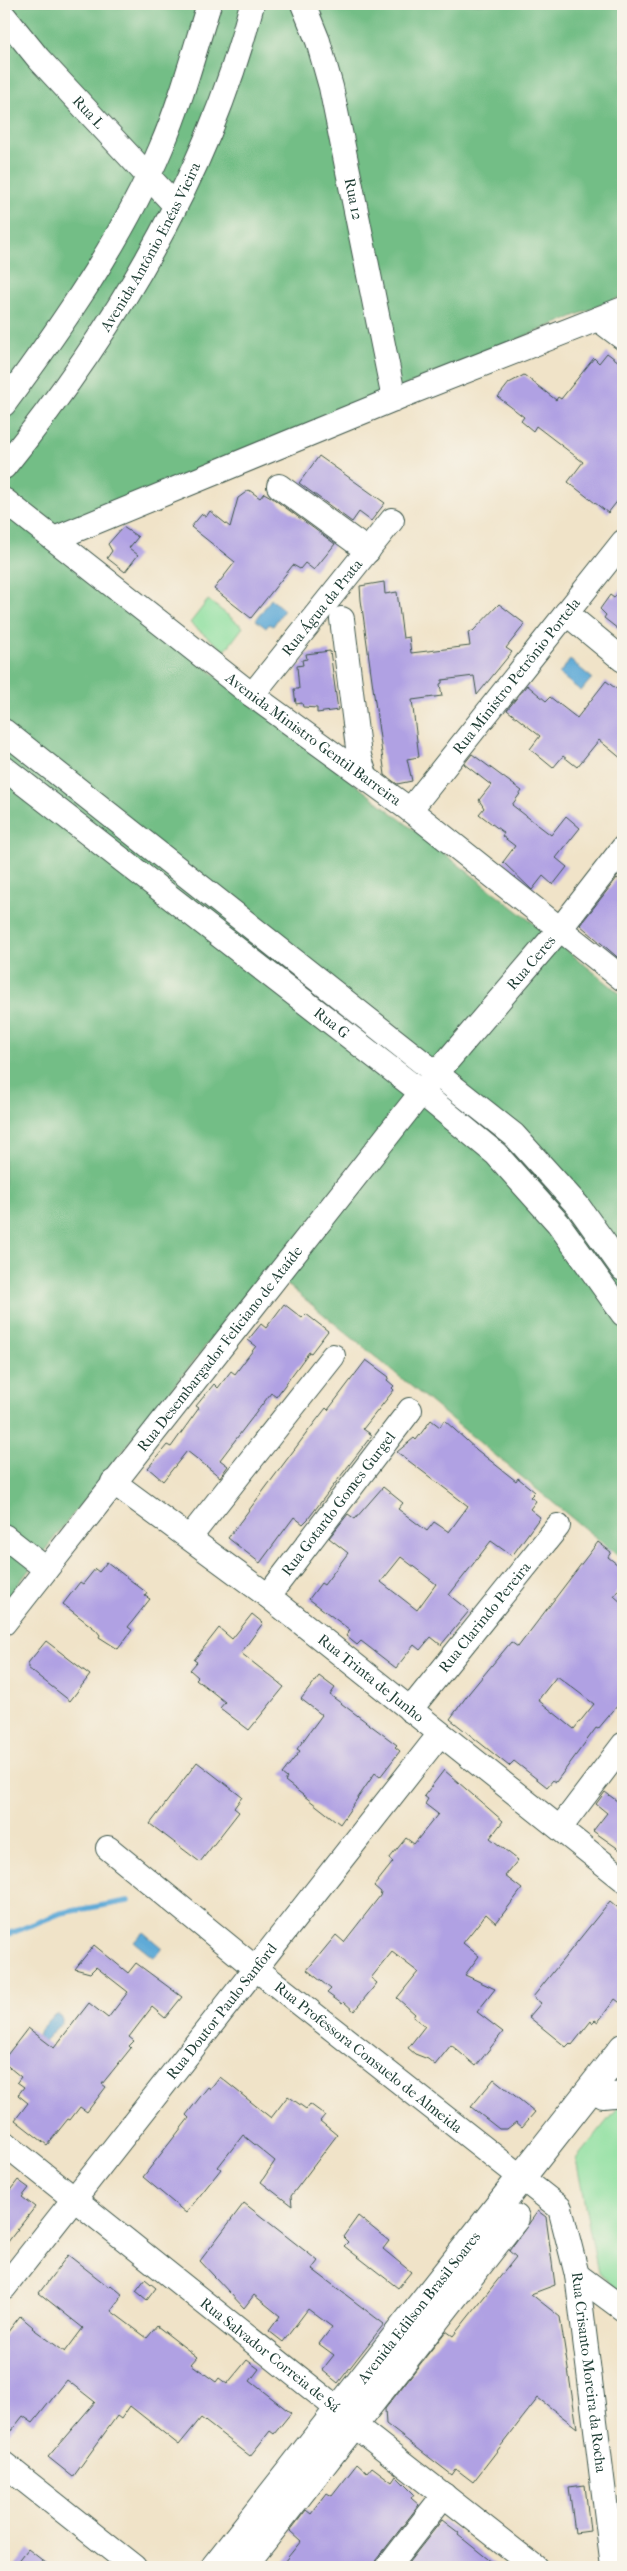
<svg xmlns="http://www.w3.org/2000/svg" width="627" height="2571" font-family="'IM FELL French Canon',serif">
	<style>
		.green { fill: #8fe0a0; stroke: #578e6a }
		.forest { fill: #73be86; stroke: #497e5d }
		.water { fill: #5faad7; stroke: #3f7486 }
		.lines { fill: none; stroke-linecap: round; stroke-linejoin: round }
		.stream { stroke: #5faad7; stroke-width: 5.5 }
		.building { fill: #b0a1e3; fill-rule: evenodd }
		.minor-casing { stroke: #3e564a; stroke-width: 26 }
		.major-casing { stroke: #3e564a; stroke-width: 30 }
		.minor { stroke: #fff; stroke-width: 24 }
		.major { stroke: #fff; stroke-width: 28 }
		.labels { text-anchor: middle; stroke-width: 4; stroke-linejoin: round; paint-order: stroke }
		.street-label { font-size: 15px; fill: #1f3d34; stroke: #f7f3e8 }
	</style>
	<rect width="100%" height="100%" fill="#f7f3e8"/>
	<filter id="ink" filterUnits="userSpaceOnUse"><feTurbulence type="fractalNoise" baseFrequency=".02" numOctaves="2"/><feDisplacementMap in="SourceGraphic" scale="10" xChannelSelector="R" yChannelSelector="G"/><feConvolveMatrix kernelMatrix="1 2 1 2 8 2 1 2 1" color-interpolation-filters="sRGB"/></filter>
	<filter id="wash" filterUnits="userSpaceOnUse"><feTurbulence type="fractalNoise" baseFrequency=".0096" numOctaves="4" result="noise"/><feDisplacementMap in="SourceGraphic" scale="20" xChannelSelector="R" yChannelSelector="G"/><feGaussianBlur stdDeviation="1.12" result="paint"/><feColorMatrix in="noise" values="0 0 0 0 0 0 0 0 0 0 0 0 0 0 0 0 0 1.4 0 .05"/><feComposite in="paint" operator="in"/></filter>
	<g filter="url(#wash)">
		<rect width="100%" height="100%" fill="#f0e3c8"/>
		<path class="green" d="M208,600l35,27 -18,24 -35,-28z
			M623,2101v192l-25,-20 -22,-114z"/>
		<path class="forest" d="M4,4h619v292l-566,233 -53,-41z
			M4,510l533,416 86,70v564l-356,-292 -263,334z"/>
		<path class="water" d="M271,599l13,11 -11,16 -4,-2 -3,4 -10,-8z
			M570,660l22,18 -11,13 -22,-17z
			M143,1932l19,16 -8,10 -20,-16z
			M57,2014l5,3v5l-18,19 -6,-5 1,-4 15,-17z"/>
		<g class="lines">
			<path class="stream" d="M4,1936l57,-23 67,-12"/>
		</g>
		<g id="blocks">
			<path class="building" d="M607,353l16,12v129l-15,19 -40,-31 15,-20 -47,-36 -3,5 -12,-10 3,-4 -26,-20 11,-14 15,-8 32,25 2,-3 3,2 33,-41 5,5z
				M319,456l66,47 -14,18 -12,-9 -7,10 -53,-39z
				M249,490l11,8 4,-5 7,4 64,47 -21,26 -9,-7 -5,6 -7,-4 -42,53 -37,-29 21,-27 -44,-35 11,-13 4,3 4,-6 20,16 8,-29z
				M123,527l15,10 -9,11 9,7 -13,17 -18,-14 5,-7 -4,-7z
				M384,582l1,12 12,-2 6,46 6,-1 2,16 59,-7 -2,-14 5,-1 26,-27 26,20 -19,24 6,4 -35,43 -3,-19 -32,4v3l-2,1 2,12 -30,4 7,57 -12,2 5,22 -15,3 -12,-9 -24,-175 -1,-14z
				M623,586v47l-19,-15 2,-3 -6,-6 10,-14 4,3z
				M330,651l8,59 -21,3v-5l-14,-1 -1,-4 -6,1 -2,-15h5l-2,-23 6,-1 -1,-5 5,-1 -1,-5z
				M606,681l17,13v66l-24,-20 -22,27 -14,-11 -10,12 -23,-19 10,-13 -33,-26 20,-25 19,16 4,-4 27,21z
				M472,754l50,37 -10,14 39,30 15,-19 14,12 -24,30 11,9 -14,18 -10,-9 -11,14 -29,-28 12,-16 -13,-10 2,-3 -25,-19 5,-6 -5,-8 12,-15 -27,-21z
				M617,878l6,4v80l-43,-37z
				M284,1304l18,14 4,-4 22,17 -17,22 -2,-1 -33,45 -5,-4 -51,67 8,6 -8,11 -33,-26 -24,30 -15,-13 19,-23 4,2 28,-39 -3,-2 18,-22 4,4 13,-17 4,3 21,-28 -8,-6 13,-16 5,4z
				M366,1360l23,17 -2,3 7,6 -2,2 2,2 -31,39 9,6 -64,84 -5,5 -9,-7 -34,46 -32,-25 81,-108 17,-22 2,2z
				M431,1420l9,7 4,-7 33,30 39,31 2,-3 17,14 -5,5 6,4 -6,8 10,8 -28,39 -21,-15 -42,54 20,16 -28,34 -10,-8 -11,13 -6,-5 -18,23 -35,-27 -4,4 -11,-9 4,-6 -41,-31 12,-16 3,2 24,-32 -19,-15 19,-24 7,5 28,-32 20,16 -5,6 29,22 7,-9 15,10 19,-26 -71,-54 17,-14 2,2zM401,1557l35,27 -19,26 -36,-28z
				M598,1542l13,10 -3,5 15,12v15l-9,12 9,8v95l-25,30 -2,-1 -40,54 -3,-2 -6,7 -33,-26 -5,5 -59,-47 19,-26 42,-51 7,5zM557,1676l37,28 -20,25 -36,-29z
				M107,1562l40,31 -2,3 5,3 -22,28 4,3 -14,19 -19,-12 1,-2 -4,-5 -33,-26 17,-22 3,2 12,-15 4,3z
				M252,1614l11,9 -22,30 43,34 -35,43 -29,-22 5,-6 -29,-23 2,-2 -8,-7 7,-8 -3,-2 25,-32 13,11z
				M46,1641l44,34 -20,26 -42,-33v-5z
				M319,1676l16,12 -5,7 67,50 -2,2 5,4 -20,26 -5,-4 -35,51 -55,-43 2,-3 -5,-4 18,-23 -3,-2 25,-34 -21,-16z
				M197,1762l45,35 -8,11 5,4 -39,50 -50,-38z
				M444,1770l59,51 -13,17 28,22 -13,16 17,13 -26,34 -10,-9 -23,29 16,13 -14,19 30,14 -18,23 26,20 -27,34 -25,-21 -16,20 -7,-6 -13,-5 -7,-6 17,-22 -12,-9 2,-3 -18,-16 21,-26 -26,-20 -21,26 6,5 -23,28 -10,-9 -2,2 -15,-11 4,-4 -24,-19 29,-35 8,7 36,-46 1,-4 -7,-6 19,-24 -4,-3 17,-21 8,6 24,-30 -13,-10 3,-5 -4,-3z
				M605,1792l12,9 6,-8v59l-30,-21 14,-18 -11,-9z
				M610,1901l13,11v93l-8,-6 -17,23 -3,-2 -3,3 -1,-2 -19,24 -2,-2 -4,4 -37,-30 12,-14 -8,-6z
				M94,1945l34,28 8,-10 46,34 -17,21 -13,-11 -23,30 5,4 -5,5 2,2 -29,36 4,3 -19,25 -7,-5 -10,13 -2,-1 -21,26 -32,-25 13,-17 -10,-8 6,-8 -7,-5 4,-5 -17,-14v-4l24,-31 26,20 35,-45 19,15 20,-26 -32,-25 -6,6 -15,-4z
				M220,2077l51,41 17,-22 18,13 4,-5 15,11 -5,6 17,14 -46,61 1,10 -31,-24 14,-21 -32,-26 -25,32 3,2 -35,44 -43,-36 46,-59 -3,-3 22,-28 3,2z
				M494,2079l41,33 -13,15 -6,-5 -9,7h-8l-28,-22z
				M18,2180l11,8 -7,9 13,10 -31,40v-49z
				M244,2203l74,58 -6,8 72,55 -46,59 -16,-13 12,-15 -15,-11 13,-17 -24,-18 -25,33 -14,-11 11,-15 -26,-21 -10,13 -44,-47z
				M538,2211l8,6 9,68 -24,9 29,23 17,111 -39,-30 -65,84 -17,-13 -4,6 -66,-51 -1,-15 61,-78 7,5 63,-79 -7,-6z
				M358,2216l31,25 -6,8 28,23 -13,16 -54,-42 4,-4 -5,-5z
				M68,2255l41,32 2,-2 12,10 -12,16 36,27 10,-12 40,31 -6,7 25,18 3,-4 8,6 20,-24 12,9 -9,12 41,32 -17,21 -4,-3 -20,25 -49,-38 -22,27 -49,-39 -9,13 -4,-3 -44,61 -25,-20 47,-55 -28,-22 -34,43 -10,-7 -19,24v-103l16,-21 13,11 -1,1 33,24 18,-24 -44,-35z
				M145,2279l11,9 -9,12 -11,-9z
				M357,2464l10,9 5,-6 20,15 4,-6 18,18 -3,4 8,7 -42,54 -2,8h-95l21,-26 -11,-10 16,-21 5,4 16,-21 5,3z
				M585,2485l5,46 -15,2 -6,-46z
				M442,2520l17,13 -1,2 40,32h-93z
				M28,2549l23,18h-37z"/>
		</g>
	</g>
	<g filter="url(#ink)">
		<use href="#blocks" fill-opacity="0" stroke="#3e564a" stroke-width="1"/>
		<g class="lines">
			<defs>
				<g id="minor">
					<path id="s1" d="M303,4l15,37 13,46 63,312"/>
					<path id="s2" d="M4,16l34,42 137,147"/>
					<path d="M598,319l25,19"/>
					<path d="M4,404c58,-78 119,-166 157,-256 20,-46 33,-96 48,-144"/>
					<path id="s3" d="M4,467c110,-136 205,-292 248,-463"/>
					<path d="M279,486l89,65"/>
					<path id="s4" d="M4,500l248,195 158,115 213,169"/>
					<path d="M54,539l340,-140 229,-90"/>
					<path d="M566,613l57,47"/>
					<path d="M342,619l17,137 6,19"/>
					<path id="s5" d="M252,695l140,-175"/>
					<path d="M4,731l510,404 64,71 45,63"/>
					<path id="s6" d="M4,768l418,325 74,61 62,69 65,91"/>
					<path id="s7" d="M410,810l213,-268"/>
					<path id="s8" d="M113,1482l155,114 355,283"/>
					<path d="M4,1536l42,33"/>
					<path d="M190,1537l143,-181"/>
					<path id="s9" d="M268,1596l142,-186"/>
					<path id="s10" d="M4,1623l432,-549 124,-145 63,-81"/>
					<path id="s11" d="M410,1710l148,-184"/>
					<path d="M560,1828l63,-83"/>
					<path id="s12" d="M108,1848l147,120 305,240 17,67 36,292"/>
					<path d="M592,2088l11,8 20,-2"/>
					<path id="s13" d="M4,2143l335,267 15,15 181,142"/>
					<path d="M577,2275l46,34"/>
					<path id="s14" d="M4,2288l436,-554"/>
					<path d="M4,2464l130,103"/>
					<path d="M388,2567l56,-72"/>
				</g>
				<g id="major">
					<path id="s15" d="M215,2567l408,-519"/>
					<path d="M242,2567l273,-349"/>
				</g>
			</defs>
			<use href="#minor" class="minor-casing"/>
			<use href="#major" class="major-casing"/>
			<use href="#minor" class="minor"/>
			<use href="#major" class="major"/>
		</g>
	</g>
	<g class="labels">
		<g class="street-label">
			<text dy="5" stroke="none"><textPath href="#s2" startOffset="128">Rua L</textPath></text>
			<text dy="5" stroke="none"><textPath href="#s1" startOffset="202">Rua 12</textPath></text>
			<text dy="5" stroke="none"><textPath href="#s3" startOffset="265">Avenida Antônio Enéas Vieira</textPath></text>
			<text dy="5" stroke="none"><textPath href="#s5" startOffset="112">Rua Água da Prata</textPath></text>
			<text dy="5" stroke="none"><textPath href="#s7" startOffset="171">Rua Ministro Petrônio Portela</textPath></text>
			<text dy="5" stroke="none"><textPath href="#s4" startOffset="391">Avenida Ministro Gentil Barreira</textPath></text>
			<text dy="5" stroke="none"><textPath href="#s10" startOffset="845">Rua Ceres</textPath></text>
			<text dy="5" stroke="none"><textPath href="#s6" startOffset="415">Rua G</textPath></text>
			<text dy="5" stroke="none"><textPath href="#s10" startOffset="349">Rua Desembargador Feliciano de Ataíde</textPath></text>
			<text dy="5" stroke="none"><textPath href="#s9" startOffset="116">Rua Gotardo Gomes Gurgel</textPath></text>
			<text dy="5" stroke="none"><textPath href="#s11" startOffset="119">Rua Clarindo Pereira</textPath></text>
			<text dy="5" stroke="none"><textPath href="#s8" startOffset="324">Rua Trinta de Junho</textPath></text>
			<text dy="5" stroke="none"><textPath href="#s14" startOffset="352">Rua Doutor Paulo Sanford</textPath></text>
			<text dy="5" stroke="none"><textPath href="#s12" startOffset="334">Rua Professora Consuelo de Almeida</textPath></text>
			<text dy="5" stroke="none"><textPath href="#s15" startOffset="330">Avenida Edilson Brasil Soares</textPath></text>
			<text dy="5" stroke="none"><textPath href="#s13" startOffset="340">Rua Salvador Correia de Sá</textPath></text>
			<text dy="5" stroke="none"><textPath href="#s12" startOffset="745">Rua Crisanto Moreira da Rocha</textPath></text>
		</g>
	</g>
	<rect width="627" height="2571" fill="none" stroke="#f7f3e8" stroke-width="20"/>
</svg>
